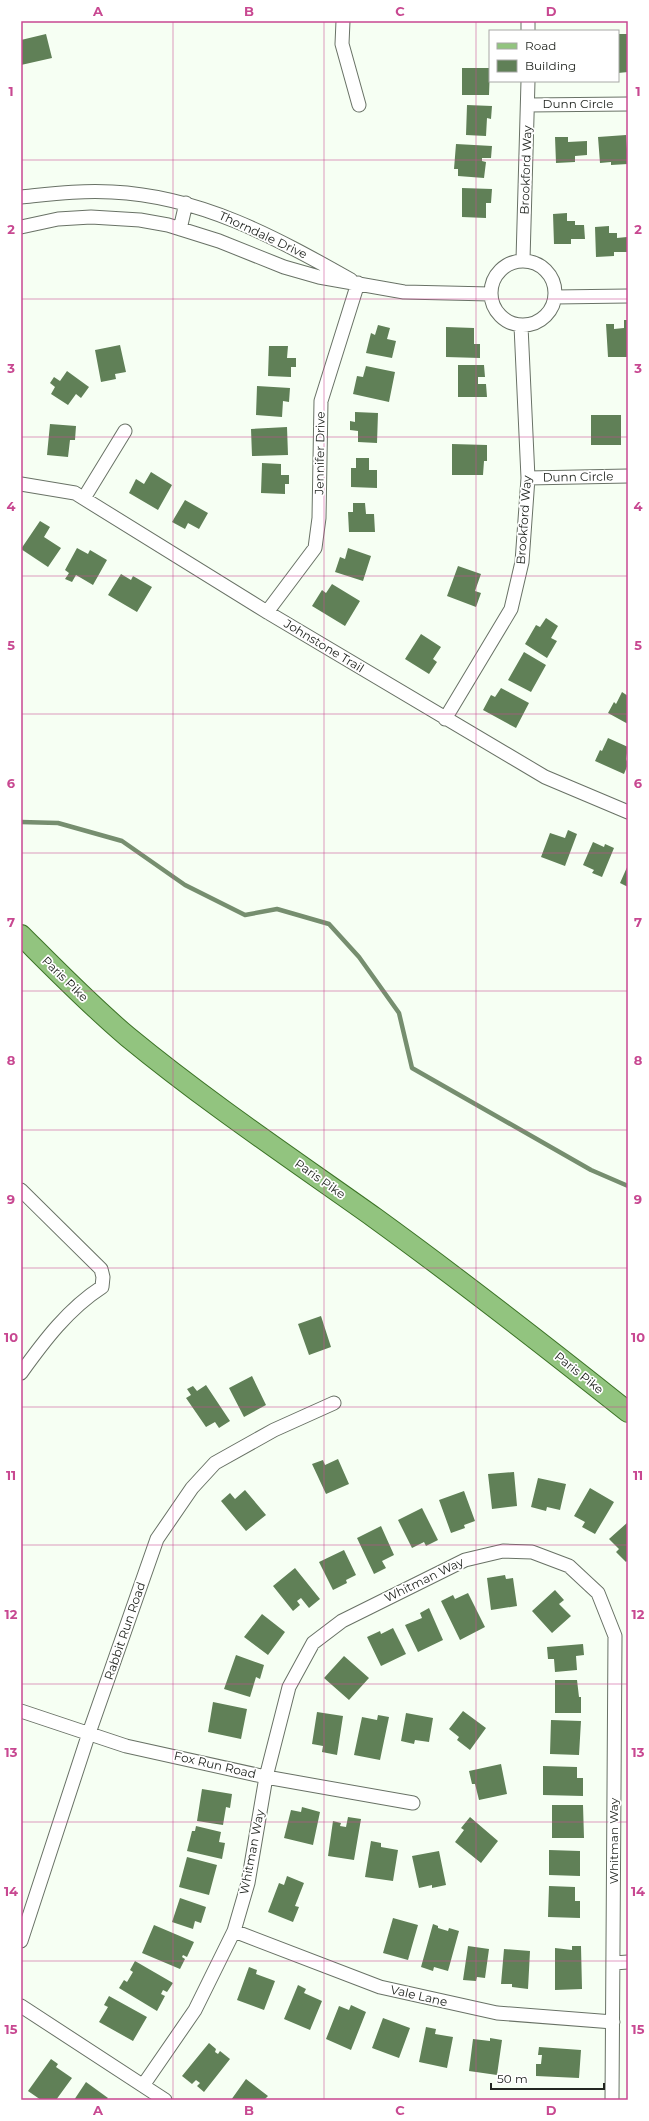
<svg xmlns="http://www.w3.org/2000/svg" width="649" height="2121" font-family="Montserrat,sans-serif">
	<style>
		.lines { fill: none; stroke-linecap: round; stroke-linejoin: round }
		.stream { stroke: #768e6f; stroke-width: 4.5 }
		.building { fill: #608057 }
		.street-casing { stroke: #697266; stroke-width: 15 }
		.primary-casing { stroke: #3c7326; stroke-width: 22 }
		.street { stroke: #fff; stroke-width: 13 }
		.primary { stroke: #92c47f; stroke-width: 20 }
		.grid { fill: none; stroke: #c84891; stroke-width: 1; stroke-opacity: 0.55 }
		.labels { text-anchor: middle; stroke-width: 3.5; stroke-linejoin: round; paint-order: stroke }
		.street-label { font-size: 12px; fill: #222621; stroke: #fff }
		.neatline { fill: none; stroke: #c84891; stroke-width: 1.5 }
		.grid-label { font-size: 13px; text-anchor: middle; font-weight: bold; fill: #c84891 }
	</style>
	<rect width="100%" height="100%" fill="#f6fff3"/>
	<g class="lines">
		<path class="stream" d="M21,822l37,1 64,18 63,44 60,30 32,-6 52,15 30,33 40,56 13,55 179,102 37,16"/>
	</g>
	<path class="building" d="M46,34l6,24 -31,7v-25z
		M618,34h9l1,38 -10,1z
		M462,68h28l-1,27h-27z
		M467,105l25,1 -1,13 -4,-1 -1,18 -20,-1z
		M626,135l2,29 -17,1v-3l-11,1 -2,-26z
		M555,137h13v5l19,-1v14l-12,1v6l-19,1z
		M456,144l36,2 -1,12h-9v3l4,1 -2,16 -26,-2v-7h-4z
		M462,188l30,1 -1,14h-5v15l-24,-1z
		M567,213v8h8v4h9l1,14h-14v5h-17l-1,-30z
		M609,226v7h8v5l10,-1v15h-13v4l-18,1 -1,-30z
		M624,320h4v37h-20l-2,-33h8v5l10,-1z
		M378,325l12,3 -3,11 9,2 -4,17 -26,-5 5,-20 4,2z
		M446,327l28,1v16h6v14l-34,-1z
		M120,345l6,27 -11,2 1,5 -15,3 -6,-32z
		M269,346h19l-1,12h9v9h-5v10l-23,-1z
		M458,365h26l1,12h-7v7h8l1,13h-29z
		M366,366l29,6 -6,30 -36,-8 4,-18 6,1z
		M67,371l22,16 -8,11 -5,-4 -8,11 -17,-11 4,-7 -5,-4 4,-6 6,4z
		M257,386l33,2 -1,14 -6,-1 -1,16 -26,-2z
		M355,412l23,1 -1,30 -19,-1v-11l-8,-1v-9l5,1z
		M591,415h30v30h-30z
		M50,424l26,2 -1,14h-5l-2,17 -21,-2z
		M287,427l1,28 -36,1 -1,-27z
		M452,444l35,1v16h-3l-1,14h-31z
		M356,458h13v12h8v18l-26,-1v-19h5z
		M262,463l19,1v11h8v9h-4v10l-24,-1z
		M151,472l21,13 -14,25 -29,-17 7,-14 8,5z
		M185,500l23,13 -9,16 -11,-6 -3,6 -13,-7z
		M353,503h12l1,11h8l1,18h-26l-1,-20h5z
		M40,521l10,6 -6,10 17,11 -13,19 -27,-18z
		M77,548l11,6 2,-4 17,10 -14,25 -17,-10 -4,7 -7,-3 4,-6 -4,-3z
		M348,548l23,8 -8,25 -28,-9 5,-15 5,2z
		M458,566l23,8 -6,17 6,2 -5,14 -29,-11z
		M121,574l10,6 2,-4 19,11 -15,25 -29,-17z
		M332,584l28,17 -15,25 -33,-20 10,-16 4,3z
		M546,618l12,8 -7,12 6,3 -10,17 -22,-14 11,-19 4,2z
		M421,634l20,13 -8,12 4,3 -8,12 -24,-15z
		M524,652l22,13 -15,27 -23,-12z
		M501,688l28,15 -13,25 -33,-18 8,-15 4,2z
		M622,692l6,4v28l-20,-11 6,-11 2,2z
		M608,738l20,9 -2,12 2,5 -4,10 -29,-13 5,-11 2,1z
		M568,830l9,4 -12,32 -24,-9 9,-24 15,5z
		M593,842l11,5 1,-3 9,4 -12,29 -10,-4 2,-3 -11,-5z
		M628,865v22l-8,-4z
		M321,1316l10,31 -22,8 -11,-31z
		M252,1376l14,29 -22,12 -15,-29z
		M206,1385l24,36 -11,7 -4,-6 -9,5 -20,-29 5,-3 -4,-6 6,-3 4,5z
		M338,1459l11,25 -23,10 -14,-30 11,-4 2,5z
		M514,1472l3,34 -25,3 -4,-35z
		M538,1478l28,6 -6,26 -13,-3 -1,4 -15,-4z
		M590,1488l24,14 -19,32 -13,-7 3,-5 -11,-6z
		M245,1490l21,25 -20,16 -25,-30 9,-8 5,6z
		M464,1491l11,30 -11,4 1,3 -14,5 -12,-33z
		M422,1508l16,32 -12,6 -2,-4 -12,6 -14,-28z
		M628,1522v38l-2,2 -10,-10 3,-3 -10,-10z
		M381,1526l13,29 -12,6 4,7 -12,6 -17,-36z
		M344,1550l12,25 -10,5 1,3 -14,7 -14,-28z
		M295,1568l25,31 -11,9 -8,-10 -4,3 3,4 -7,6 -20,-25z
		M505,1575l1,4 7,-1 4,28 -26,4 -4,-32z
		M555,1590l9,10 -5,4 12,12 -19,17 -20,-22z
		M468,1593l17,34 -25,13 -19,-39 12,-6 2,4z
		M429,1608l14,32 -25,12 -13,-27 17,-7 -2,-5z
		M262,1614l23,18 -17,23 -24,-18z
		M393,1628l13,26 -25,12 -14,-29 13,-6 1,3z
		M583,1644l1,11 -8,1 1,14 -22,2 -1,-13h-6l-1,-12z
		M236,1655l28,10 -4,14 -4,-2 -6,20 -26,-8z
		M344,1656l25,22 -20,22 -25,-22z
		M555,1680h22l2,17h2v16h-26z
		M213,1702l34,7 -6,30 -33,-7z
		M463,1711l23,17 -16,22 -13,-10 2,-3 -10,-8z
		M317,1712l26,4 -6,39 -15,-3 1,-6 -11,-2z
		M406,1713l27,5 -4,24 -14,-2 -1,4 -13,-3z
		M378,1715l11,2 -9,43 -26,-5 8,-38 15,3z
		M551,1720l30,1 -2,34 -29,-1z
		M501,1764l6,30 -28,6 -4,-16h-3l-3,-13z
		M543,1766l34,1v11h6v18l-40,-1z
		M202,1789l30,5 -2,14 -4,-1 -3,18 -26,-4z
		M552,1805h31l1,33h-32z
		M302,1807l18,5 -7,33 -29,-7 7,-28 10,2z
		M348,1817l13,2 -7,41 -26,-4 5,-35 8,2 -1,3 6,1z
		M470,1817l28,24 -17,22 -26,-21 9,-12 -3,-2z
		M196,1826l25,6 -2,10 6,1 -3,16 -35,-8 5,-20h3z
		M371,1841l10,2v4l17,3 -5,31 -28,-4z
		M549,1850l31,1v25l-31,-1z
		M439,1851l7,34 -14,3v-3l-13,3 -7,-32z
		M187,1857l30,8 -8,30 -30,-8z
		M287,1876l17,7 -9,23 4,1 -6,15 -25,-10 11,-29 5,2z
		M549,1886l26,1v14h5v17l-32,-1z
		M180,1898l26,9 -5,16 -6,-2 -2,8 -21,-7z
		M393,1918l25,7 -10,35 -25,-7z
		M433,1924l5,2v2l10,3 1,-3 10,3 -11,40 -14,-4 -1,4 -12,-4z
		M154,1925l40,17 -7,15 -4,-2 -1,2 3,2 -5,10 -38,-16z
		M468,1946l21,3 -4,29 -8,-1 -1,4 -13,-1z
		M572,1946h9l1,43 -27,1v-42l17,2z
		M504,1949l26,2 -2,38 -16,-2v-3h-11z
		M135,1961l38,22 -6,9 -4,-2 -2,4 4,2 -8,15 -38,-23 5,-8 3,2 6,-10 -3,-2z
		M249,1967l8,3 -1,4 19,7 -11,29 -27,-10z
		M298,1985l8,4 -2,4 18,8 -12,29 -26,-11z
		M109,1996l38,21 -14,24 -34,-19 9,-15 -4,-2z
		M351,2005l15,7 -15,38 -25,-11 13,-33 10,4z
		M383,2018l27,10 -11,30 -27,-10z
		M426,2027l10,2 -1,5 18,3 -6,31 -28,-6z
		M490,2038l12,2 -5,35 -28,-4 4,-32 17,2z
		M209,2043l7,6 -1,3 3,2 2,-3 10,8 -26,33 -7,-6 3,-3 -4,-3 -4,4 -10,-8z
		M539,2047l42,3 -2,28 -43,-2v-12h5l1,-9h-4z
		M51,2059l7,5 -2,3 16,11 -16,22h-15l-13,-9z
		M246,2079l22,17 -4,4h-33z
		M86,2082l22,16 -2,2h-32z"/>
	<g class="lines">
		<defs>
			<path id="street" d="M343,21l-1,23 17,61
				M528,21v10
				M528,105l100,-1
				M21,197c30,-3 61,-7 91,-5 88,4 163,45 239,88
				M21,227l37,-8 33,-2 49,3 28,5 51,16 65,26 35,10 85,15 86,2
				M180,229l6,-26
				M523,260l5,-179
				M491 293a32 32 0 1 1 64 0a32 32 0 1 1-64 0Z
				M555,297l73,-1
				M528,478l100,-2
				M21,484l54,9 192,119 278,165 83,35
				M84,498l41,-67
				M267,612l48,-64 4,-30 2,-117 37,-118
				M445,719l66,-110 11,-47 6,-84 -7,-152
				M21,1190l80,79 2,8 -1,10c-34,22 -58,54 -81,86
				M21,1711l105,35 140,31 147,26
				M234,1931l146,56 117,26 116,9
				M21,1941l68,-208 68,-194 35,-51 23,-25 59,-33 60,-27
				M614,1963l14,-1
				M21,2006l144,94
				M144,2084l51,-74 39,-79 14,-48 18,-106 23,-90 24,-44 29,-22 123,-61 38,-9 29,1 37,14 29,27 17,43 -3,464"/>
			<path id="primary" d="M21,935c35,35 69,70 107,102 79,65 164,122 247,181 87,63 170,128 253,194"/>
		</defs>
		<use href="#street" class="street-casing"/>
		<use href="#primary" class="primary-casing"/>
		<use href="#street" class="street"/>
		<use href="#primary" class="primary"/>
	</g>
	<path class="grid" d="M173,21v2079M324,21v2079M476,21v2079M21,160h607M21,299h607M21,437h607M21,576h607M21,714h607M21,853h607M21,991h607M21,1130h607M21,1268h607M21,1407h607M21,1545h607M21,1684h607M21,1822h607M21,1961h607"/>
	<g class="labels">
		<g class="street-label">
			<text x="578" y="108">Dunn Circle</text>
			<text transform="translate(526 170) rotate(-88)" y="4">Brookford Way</text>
			<text transform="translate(263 235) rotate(25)" y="4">Thorndale Drive</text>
			<text transform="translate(320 453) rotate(-89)" y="4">Jennifer Drive</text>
			<text transform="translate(578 477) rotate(-1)" y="4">Dunn Circle</text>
			<text transform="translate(524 520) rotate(-86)" y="4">Brookford Way</text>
			<text transform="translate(324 646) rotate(31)" y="4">Johnstone Trail</text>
			<text transform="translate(65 979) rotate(44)" y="4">Paris Pike</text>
			<text transform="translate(320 1179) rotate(35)" y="4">Paris Pike</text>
			<text transform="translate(579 1373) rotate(39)" y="4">Paris Pike</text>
			<text transform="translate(424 1580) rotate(-26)" y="4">Whitman Way</text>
			<text transform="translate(125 1631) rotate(-71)" y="4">Rabbit Run Road</text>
			<text transform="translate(215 1765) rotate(13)" y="4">Fox Run Road</text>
			<text transform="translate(614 1841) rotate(-90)" y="4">Whitman Way</text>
			<text transform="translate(252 1852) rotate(-79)" y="4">Whitman Way</text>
			<text transform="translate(419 1996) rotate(13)" y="4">Vale Lane</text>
		</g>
	</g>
	<rect width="649" height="2121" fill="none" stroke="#ffffff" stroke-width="44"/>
	<rect x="489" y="30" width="130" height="52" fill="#ffffff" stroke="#a7a8a6"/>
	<rect x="497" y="43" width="20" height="6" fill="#92c47f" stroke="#a7a8a6"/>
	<text x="525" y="50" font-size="12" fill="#222621">Road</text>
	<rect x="497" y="60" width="20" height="12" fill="#608057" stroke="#a7a8a6"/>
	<text x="525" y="70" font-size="12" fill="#222621">Building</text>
	<path d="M491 2083v6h113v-6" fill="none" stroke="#222621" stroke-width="2"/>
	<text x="497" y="2083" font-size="12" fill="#222621" stroke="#ffffff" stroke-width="3" paint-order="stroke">50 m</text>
	<rect x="22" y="22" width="605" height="2077" class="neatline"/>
	<g class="grid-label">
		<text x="98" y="16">A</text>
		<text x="249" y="16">B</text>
		<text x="400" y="16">C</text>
		<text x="551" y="16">D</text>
		<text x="11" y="96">1</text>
		<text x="638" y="96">1</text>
		<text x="11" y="234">2</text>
		<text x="638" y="234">2</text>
		<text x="11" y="373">3</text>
		<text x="638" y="373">3</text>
		<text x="11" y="511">4</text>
		<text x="638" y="511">4</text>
		<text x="11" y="650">5</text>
		<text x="638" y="650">5</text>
		<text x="11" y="788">6</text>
		<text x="638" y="788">6</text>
		<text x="11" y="927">7</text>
		<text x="638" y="927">7</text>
		<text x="11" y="1065">8</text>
		<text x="638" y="1065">8</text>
		<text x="11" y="1204">9</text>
		<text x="638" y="1204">9</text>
		<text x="11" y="1342">10</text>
		<text x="638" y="1342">10</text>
		<text x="11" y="1480">11</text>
		<text x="638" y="1480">11</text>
		<text x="11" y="1619">12</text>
		<text x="638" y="1619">12</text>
		<text x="11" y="1757">13</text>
		<text x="638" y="1757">13</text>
		<text x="11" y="1896">14</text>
		<text x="638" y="1896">14</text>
		<text x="11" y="2034">15</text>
		<text x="638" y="2034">15</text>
		<text x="98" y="2115">A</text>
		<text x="249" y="2115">B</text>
		<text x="400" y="2115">C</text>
		<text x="551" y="2115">D</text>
	</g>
</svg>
